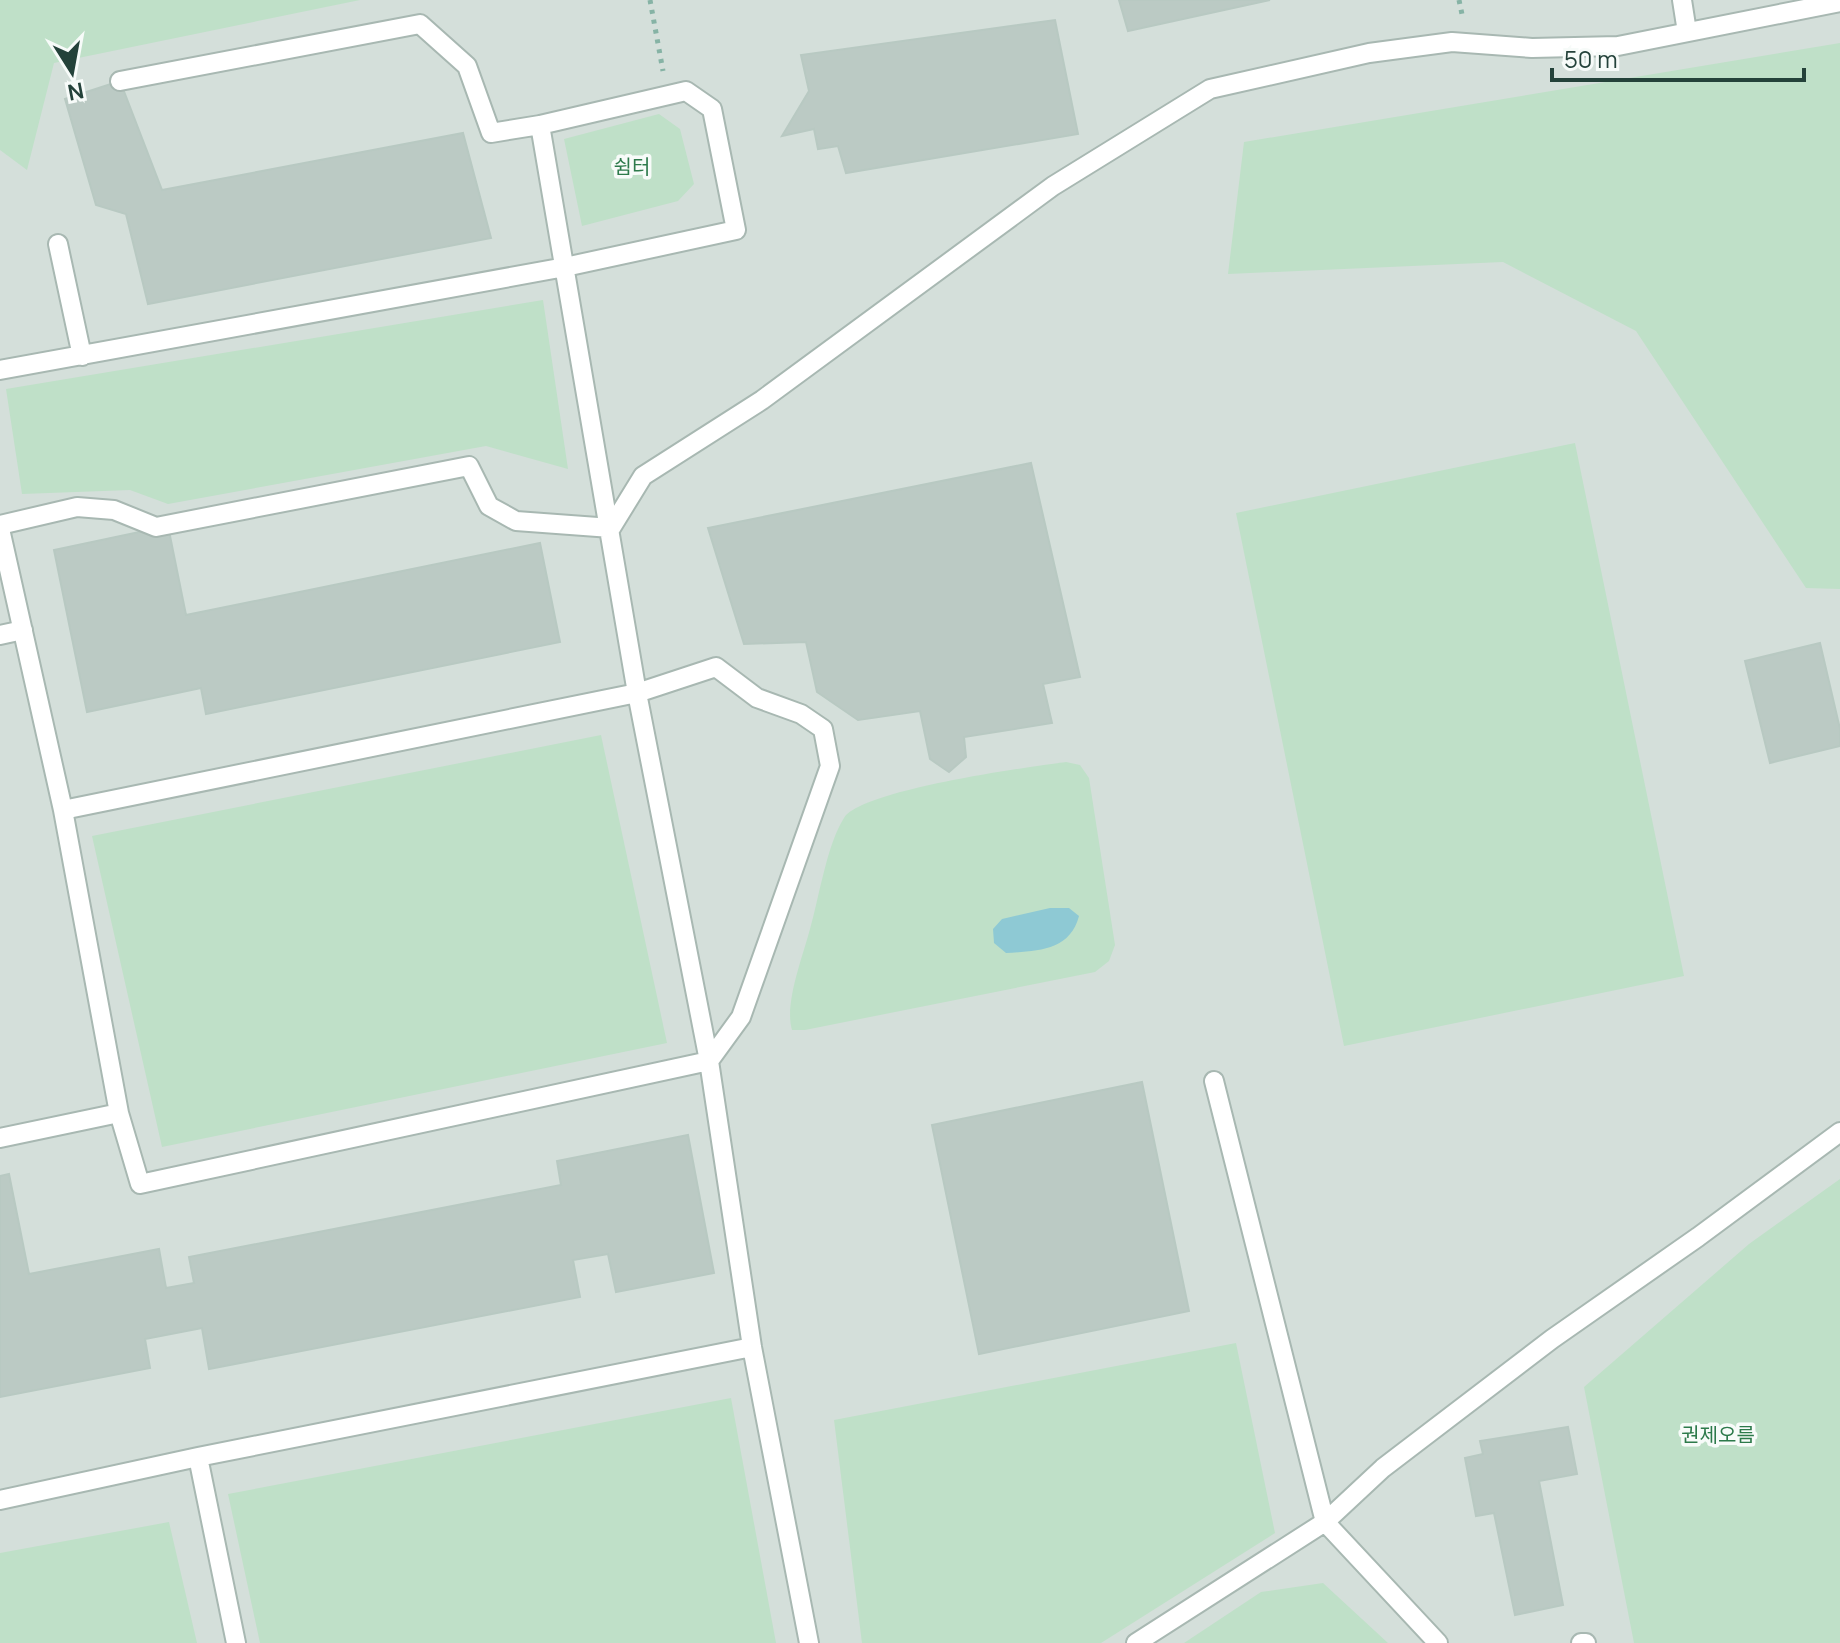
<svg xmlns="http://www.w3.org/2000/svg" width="1840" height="1643" font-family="Manrope,'Noto Sans KR',sans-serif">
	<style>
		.built { fill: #d4dfda }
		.green { fill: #bfe0c8 }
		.water { fill: #8ec9d4 }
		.building { fill: #bbcac4; stroke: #b8c9c2; stroke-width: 2 }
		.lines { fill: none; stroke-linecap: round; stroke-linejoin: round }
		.lane-casing { stroke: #a8b8b2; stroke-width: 22 }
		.path { stroke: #86b3a5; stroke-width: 5; stroke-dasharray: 4 6; stroke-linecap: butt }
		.lane { stroke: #fff; stroke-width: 18 }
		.labels { text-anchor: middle; stroke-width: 7; stroke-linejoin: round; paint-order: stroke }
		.park-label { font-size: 20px; fill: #2d7a4b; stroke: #f7fbf9 }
	</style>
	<rect width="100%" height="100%" fill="#e6efeb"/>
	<path class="built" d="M0,0h1840v1643h-1840z"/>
	<path class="green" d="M0,0h360l-306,63 -27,107 -27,-20z
		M1840,43v546l-34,-1 -170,-257 -133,-69 -275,12 16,-132z
		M659,114l21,15 14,55 -16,17 -96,25 -18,-87z
		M543,300l25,169 -82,-23 -318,58 -38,-14 -108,4 -16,-105z
		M1575,443l109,533 -340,70 -108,-533z
		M601,735l66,308 -505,104 -70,-311z
		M1066,762l14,3 9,13 26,167 -6,16 -14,11 -290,58h-13c-8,-26 11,-74 18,-101 9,-31 17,-85 34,-111 17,-28 184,-51 222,-56z
		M1840,1179v464h-206l-50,-256 165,-143z
		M1236,1343l39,190 -174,110h-239l-28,-223z
		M731,1398l45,245h-516l-32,-149z
		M169,1522l28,121h-197v-90z
		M1323,1583l65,60h-204l77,-51z"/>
	<path class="water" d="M1050,908h19l10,8c-9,35 -42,35 -73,37l-12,-10 -1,-14 9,-10z"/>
	<path class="building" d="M1119,0h151l-142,31z
		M1055,20l23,114 -232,39 -8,-27 -20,3 -4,-20 -32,7 27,-45 -8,-36z
		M120,81l42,109 301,-57 28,105 -343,66 -22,-90 -30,-9 -31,-106z
		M1031,463l49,214 -37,7 9,39 -88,14 2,20 -17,15 -19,-13 -10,-48 -62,9 -41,-28 -11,-50 -62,2 -36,-116z
		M168,526l18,89 354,-72 20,99 -354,72 -5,-26 -114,24 -33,-162z
		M1820,643l20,86v17l-70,17 -25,-102z
		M1142,1082l47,229 -210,43 -47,-229z
		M688,1135l26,138 -98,19 -8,-38 -35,6 7,37 -371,72 -7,-41 -57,11 5,29 -150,29v-221l9,-2 20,100 130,-25 7,39 28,-5 -5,-26 372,-72 -4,-24z
		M1568,1427l9,47 -38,7 24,124 -48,10 -21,-102 -18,3 -11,-58 18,-4 -3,-13z"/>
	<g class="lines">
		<defs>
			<path id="lane" d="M1682,0l5,32
				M120,81l300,-57 47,42 24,67 49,-8 97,568 72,368 43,286 57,296
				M58,244l24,112
				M0,370l565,-103 171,-37 -24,-121 -26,-18 -146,34
				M0,525l77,-18 37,3 42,17 313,-61 20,40 27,15 95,7
				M611,528l32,-52 119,-76 291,-214 157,-97 159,-36 83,-11 80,6 86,-2 222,-44
				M0,529l63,281 56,303 21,71 569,-123 32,-44 89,-251 -7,-37 -22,-15 -44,-16 -41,-31 -79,26 -574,117
				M0,635l23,-5
				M1214,1081l111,441 113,121
				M0,1138l119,-25
				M198,1457l38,186
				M0,1500l198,-43 554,-110
				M1136,1643l189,-121 58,-54 169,-129 146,-102 142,-105
				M1581,1643h5"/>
		</defs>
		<use href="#lane" class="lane-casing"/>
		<path class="path" d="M650,0l13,71
			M1459,0l4,19"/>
		<use href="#lane" class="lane"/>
	</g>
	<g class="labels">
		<g class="park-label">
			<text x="632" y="174">쉼터</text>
			<text x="1718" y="1442">권제오름</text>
		</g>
	</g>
	<g transform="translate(72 72) rotate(169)" stroke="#f7fbf9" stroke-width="6" paint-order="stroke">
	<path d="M0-6L14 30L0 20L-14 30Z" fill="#24423a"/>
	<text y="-12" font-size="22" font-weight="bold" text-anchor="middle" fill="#24423a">N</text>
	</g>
	<path d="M1552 68v12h252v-12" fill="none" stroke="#24423a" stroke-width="4"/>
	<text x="1564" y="68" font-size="24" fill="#24423a" stroke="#f7fbf9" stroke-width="6" paint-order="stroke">50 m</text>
</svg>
